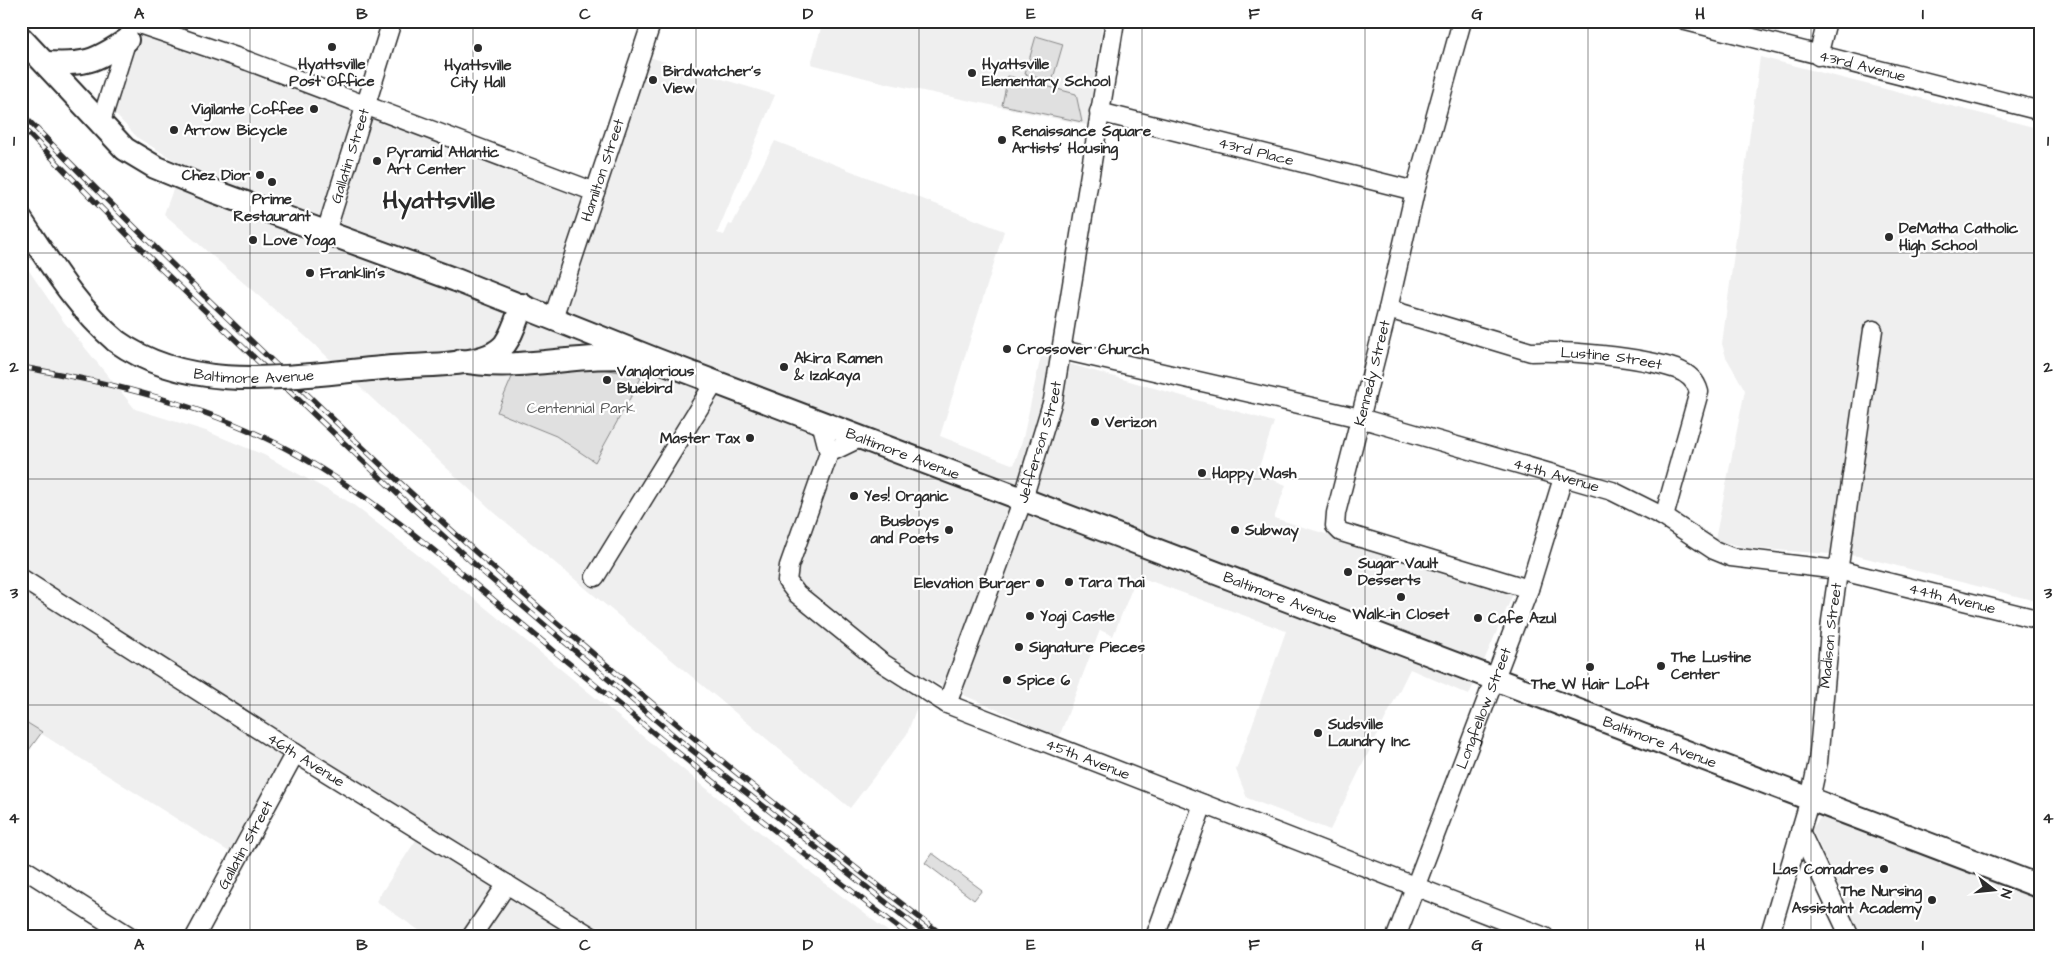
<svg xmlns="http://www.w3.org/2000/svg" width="2062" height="958" font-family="'Architects Daughter',sans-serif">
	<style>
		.built { fill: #efefef }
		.green { fill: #e0e0e0; stroke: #868686 }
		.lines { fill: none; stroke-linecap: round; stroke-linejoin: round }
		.minor-casing { stroke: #2b2b2b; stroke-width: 21 }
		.major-casing { stroke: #2b2b2b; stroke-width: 26 }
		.minor { stroke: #fff; stroke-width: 18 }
		.major { stroke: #fff; stroke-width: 22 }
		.rail-casing { stroke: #2b2b2b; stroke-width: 5.5 }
		.rail { stroke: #fff; stroke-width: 4; stroke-dasharray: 11; stroke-linecap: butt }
		.major-bridge-casing { stroke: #2b2b2b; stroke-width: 26; stroke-linecap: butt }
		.major-bridge { stroke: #fff; stroke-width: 22 }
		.grid { fill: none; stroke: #2b2b2b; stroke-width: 1; stroke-opacity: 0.55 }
		.poi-dot { fill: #2b2b2b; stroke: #fff; stroke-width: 2 }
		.labels { text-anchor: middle; stroke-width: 4.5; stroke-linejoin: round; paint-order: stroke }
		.poi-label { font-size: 15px; font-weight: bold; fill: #2b2b2b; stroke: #fff; text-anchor: start }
		.street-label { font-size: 15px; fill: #2b2b2b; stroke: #fff }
		.park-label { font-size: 15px; fill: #585858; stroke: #fff }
		.town-label { font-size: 25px; font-weight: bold; fill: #2b2b2b; stroke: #fff }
		.neatline { fill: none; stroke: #2b2b2b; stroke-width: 2 }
		.grid-label { font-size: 16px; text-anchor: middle; font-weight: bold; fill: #2b2b2b }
	</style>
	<rect width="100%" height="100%" fill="#fff"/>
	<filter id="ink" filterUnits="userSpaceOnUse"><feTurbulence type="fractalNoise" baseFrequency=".02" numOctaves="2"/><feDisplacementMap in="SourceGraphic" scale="10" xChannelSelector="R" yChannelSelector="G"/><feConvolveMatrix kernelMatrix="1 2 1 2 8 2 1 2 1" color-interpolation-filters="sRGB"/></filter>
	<g filter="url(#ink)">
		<path class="built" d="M138,21l271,92 198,74 42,-130 126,38 -58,138 7,2 5,-11 3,1 43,-84 229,90 -64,205 74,29 9,-27 18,-82 233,66 -17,51 29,12 -12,33 240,74 -45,103 -59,-26 -80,161 -83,-32 -11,-28 50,-139 -149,-55 -24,60 -13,-6 -41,107 -132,-58 -20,55 -57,74 -355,-295 -190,-177 -141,-122 18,-49 -44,-27 -25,-26z
			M823,21h280l-16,104 -202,-42 -74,-19z
			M1760,57l281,72 -1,473 -182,-46 -110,-8 -33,-8 30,-150 -19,-33 -4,-13z
			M21,259l43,63 71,87 71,22 58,24 87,48 131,102 301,246 112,86h-466l-53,-36 46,-70 -127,-78 -56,105 -218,-137z
			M1829,806l212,81v50h-179l-50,-108z"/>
		<path class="green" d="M1036,36l27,8 -11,38 -27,-8z
			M1008,76l68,18 6,28 -80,-17z
			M596,368l36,6 9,4 -46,84 -39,-26 -59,-24 15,-35z
			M21,719l21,13 -21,29z
			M932,853l50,37 -8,10 -49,-37z"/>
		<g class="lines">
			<defs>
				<g id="minor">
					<path d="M1462,21l-47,170 -27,118 -52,204 -1,13 6,6 188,57"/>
					<path id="s1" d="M1686,21l355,90"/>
					<path d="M133,22l115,39 347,131"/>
					<path d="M1818,56l9,-35"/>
					<path id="s2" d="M1099,112l316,79"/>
					<path d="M100,125l28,-89"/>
					<path id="s3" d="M326,232l66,-211"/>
					<path id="s4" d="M1388,309l143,43c40,-1 107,4 145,17 11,4 20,11 23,23l-35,125"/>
					<path id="s5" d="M553,318l99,-297"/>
					<path id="s6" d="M1062,350l298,68 252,73 52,26 50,33 17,7 107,13 203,50"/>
					<path id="s7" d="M821,422l8,31 -40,113 -2,15 10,13 84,68 66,42 598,233"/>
					<path d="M829,453l33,-16"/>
					<path d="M595,577l120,-195"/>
					<path id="s8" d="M21,578l282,180 289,179"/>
					<path id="s9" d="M947,704l76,-205 30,-99 62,-379"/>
					<path d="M1800,831l50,106"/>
					<path d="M21,867l110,70"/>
					<path id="s10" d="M195,937l100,-184"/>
					<path d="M471,937l36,-53"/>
					<path d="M1155,937l48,-133"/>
					<path id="s11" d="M1396,937l133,-348 34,-111"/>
					<path id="s12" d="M1769,937l41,-138 8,-37 13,-141 42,-291"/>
				</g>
				<g id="major">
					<path id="s13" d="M21,38l104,111 30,18 61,25 240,88 201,80 1384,527"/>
					<path d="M46,63c38,2 49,-1 81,-23"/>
					<path d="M21,220c29,43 55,87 95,121"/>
					<path d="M461,361c58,11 117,-8 175,-3"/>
					<path d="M393,367c29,-3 93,1 112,-23 8,-11 12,-26 17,-39"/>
				</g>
			</defs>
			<use href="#minor" class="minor-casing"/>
			<use href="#major" class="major-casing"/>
			<use href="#minor" class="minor"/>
			<use href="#major" class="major"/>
			<defs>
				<path id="rail" d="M21,113c95,97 191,191 289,284 58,56 117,112 177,165 148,130 301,255 458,375
					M21,126l137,140 247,235 78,71 195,167 252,198
					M21,367c81,14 163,33 238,68 106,49 205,141 295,216 117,97 236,193 357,286"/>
			</defs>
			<use href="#rail" class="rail-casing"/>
			<use href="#rail" class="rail"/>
			<defs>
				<g id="major-bridge">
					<path id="s14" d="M116,341c80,57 186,33 277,26"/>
				</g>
			</defs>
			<use href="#major-bridge" class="major-bridge-casing"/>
			<use href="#major-bridge" class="major-bridge"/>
		</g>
	</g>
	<path class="grid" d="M250,21v916M473,21v916M696,21v916M919,21v916M1142,21v916M1365,21v916M1588,21v916M1811,21v916M21,253h2020M21,479h2020M21,705h2020"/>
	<g class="poi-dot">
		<circle cx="332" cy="47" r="5"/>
		<circle cx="478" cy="48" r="5"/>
		<circle cx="972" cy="73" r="5"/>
		<circle cx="653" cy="80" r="5"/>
		<circle cx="314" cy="109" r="5"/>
		<circle cx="174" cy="130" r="5"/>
		<circle cx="1002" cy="140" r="5"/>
		<circle cx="377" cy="161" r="5"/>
		<circle cx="260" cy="175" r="5"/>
		<circle cx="272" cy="182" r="5"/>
		<circle cx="1889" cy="237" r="5"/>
		<circle cx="253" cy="240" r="5"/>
		<circle cx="310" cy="273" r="5"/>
		<circle cx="1007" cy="349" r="5"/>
		<circle cx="784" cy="367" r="5"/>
		<circle cx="607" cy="380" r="5"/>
		<circle cx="1095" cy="422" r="5"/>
		<circle cx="750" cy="438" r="5"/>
		<circle cx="1202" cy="473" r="5"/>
		<circle cx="854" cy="496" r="5"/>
		<circle cx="949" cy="530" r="5"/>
		<circle cx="1235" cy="530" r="5"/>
		<circle cx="1348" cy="572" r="5"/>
		<circle cx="1069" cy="582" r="5"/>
		<circle cx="1040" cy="583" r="5"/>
		<circle cx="1401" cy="597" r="5"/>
		<circle cx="1030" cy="616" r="5"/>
		<circle cx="1478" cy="618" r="5"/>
		<circle cx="1019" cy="647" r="5"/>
		<circle cx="1661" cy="666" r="5"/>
		<circle cx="1590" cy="667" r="5"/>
		<circle cx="1007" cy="680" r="5"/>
		<circle cx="1318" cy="733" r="5"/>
		<circle cx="1884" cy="869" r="5"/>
		<circle cx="1932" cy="900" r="5"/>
	</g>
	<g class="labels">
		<g class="poi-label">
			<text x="332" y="69" text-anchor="middle">Hyattsville<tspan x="332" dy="17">Post Office</tspan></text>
			<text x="982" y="69">Hyattsville<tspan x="982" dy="17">Elementary School</tspan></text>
			<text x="478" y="70" text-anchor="middle">Hyattsville<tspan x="478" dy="17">City Hall</tspan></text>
			<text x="663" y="76">Birdwatcher's<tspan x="663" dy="17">View</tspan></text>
			<text x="304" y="114" text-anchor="end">Vigilante Coffee</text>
			<text x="184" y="135">Arrow Bicycle</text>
			<text x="1012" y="136">Renaissance Square<tspan x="1012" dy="17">Artists’ Housing</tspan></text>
			<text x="387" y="157">Pyramid Atlantic<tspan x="387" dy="17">Art Center</tspan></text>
			<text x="250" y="180" text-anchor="end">Chez Dior</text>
			<text x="272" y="204" text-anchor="middle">Prime<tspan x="272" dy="17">Restaurant</tspan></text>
			<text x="1899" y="233">DeMatha Catholic<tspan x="1899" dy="17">High School</tspan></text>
			<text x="263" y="245">Love Yoga</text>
			<text x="320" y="278">Franklin's</text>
			<text x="1017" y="354">Crossover Church</text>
			<text x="794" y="363">Akira Ramen<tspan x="794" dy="17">&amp; Izakaya</tspan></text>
			<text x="617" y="376">Vanglorious<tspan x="617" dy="17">Bluebird</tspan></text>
			<text x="1105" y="427">Verizon</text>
			<text x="740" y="443" text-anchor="end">Master Tax</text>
			<text x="1212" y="478">Happy Wash</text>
			<text x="864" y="501">Yes! Organic</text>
			<text x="939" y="526" text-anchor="end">Busboys<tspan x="939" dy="17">and Poets</tspan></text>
			<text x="1245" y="535">Subway</text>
			<text x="1358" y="568">Sugar Vault<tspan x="1358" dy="17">Desserts</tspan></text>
			<text x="1079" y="587">Tara Thai</text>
			<text x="1030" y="588" text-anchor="end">Elevation Burger</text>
			<text x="1401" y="619" text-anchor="middle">Walk-in Closet</text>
			<text x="1040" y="621">Yogi Castle</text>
			<text x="1488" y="623">Cafe Azul</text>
			<text x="1029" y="652">Signature Pieces</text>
			<text x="1671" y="662">The Lustine<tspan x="1671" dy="17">Center</tspan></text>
			<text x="1017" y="685">Spice 6</text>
			<text x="1590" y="689" text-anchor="middle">The W Hair Loft</text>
			<text x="1328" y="729">Sudsville<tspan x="1328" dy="17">Laundry Inc</tspan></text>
			<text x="1874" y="874" text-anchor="end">Las Comadres</text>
			<text x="1922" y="896" text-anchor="end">The Nursing<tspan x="1922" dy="17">Assistant Academy</tspan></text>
		</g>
		<g class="street-label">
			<text dy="5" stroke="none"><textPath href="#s1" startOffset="182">43rd Avenue</textPath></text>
			<text dy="5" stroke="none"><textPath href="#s2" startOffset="162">43rd Place</textPath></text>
			<text dy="5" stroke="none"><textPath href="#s3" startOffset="80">Gallatin Street</textPath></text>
			<text dy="5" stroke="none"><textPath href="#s5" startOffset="156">Hamilton Street</textPath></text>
			<text dy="5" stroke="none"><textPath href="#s4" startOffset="230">Lustine Street</textPath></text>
			<text dy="5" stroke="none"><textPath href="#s14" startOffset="145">Baltimore Avenue</textPath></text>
			<text transform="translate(1372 373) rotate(-76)" y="5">Kennedy Street</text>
			<text dy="5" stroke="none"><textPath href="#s9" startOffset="278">Jefferson Street</textPath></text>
			<text dy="5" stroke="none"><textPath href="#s13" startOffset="988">Baltimore Avenue</textPath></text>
			<text dy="5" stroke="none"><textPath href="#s6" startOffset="510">44th Avenue</textPath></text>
			<text dy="5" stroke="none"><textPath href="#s13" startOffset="1392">Baltimore Avenue</textPath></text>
			<text dy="5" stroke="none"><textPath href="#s6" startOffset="930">44th Avenue</textPath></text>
			<text dy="5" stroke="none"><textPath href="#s12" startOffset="309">Madison Street</textPath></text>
			<text dy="5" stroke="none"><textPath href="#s11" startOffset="245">Longfellow Street</textPath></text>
			<text dy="5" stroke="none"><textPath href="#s13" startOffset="1798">Baltimore Avenue</textPath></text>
			<text dy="5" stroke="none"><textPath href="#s8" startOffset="338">46th Avenue</textPath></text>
			<text dy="5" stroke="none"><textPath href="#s7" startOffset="521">45th Avenue</textPath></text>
			<text dy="5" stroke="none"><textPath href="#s10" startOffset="105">Gallatin Street</textPath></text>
		</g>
		<g class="park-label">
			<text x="581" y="413">Centennial Park</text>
		</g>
		<g class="town-label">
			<text x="439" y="208">Hyattsville</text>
		</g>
	</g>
	<rect width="2062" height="958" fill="none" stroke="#fff" stroke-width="55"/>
	<g transform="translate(1994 890) rotate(106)" stroke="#ffffff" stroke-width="4" paint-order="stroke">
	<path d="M0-4L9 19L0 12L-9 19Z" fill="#2b2b2b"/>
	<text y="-8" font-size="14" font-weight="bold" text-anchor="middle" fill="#2b2b2b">N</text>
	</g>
	<rect x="28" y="28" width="2006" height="902" class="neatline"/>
	<g class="grid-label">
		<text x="139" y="19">A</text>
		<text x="362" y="19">B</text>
		<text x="585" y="19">C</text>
		<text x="808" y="19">D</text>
		<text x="1031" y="19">E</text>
		<text x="1254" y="19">F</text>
		<text x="1477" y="19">G</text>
		<text x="1700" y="19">H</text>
		<text x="1923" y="19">I</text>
		<text x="14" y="146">1</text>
		<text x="2048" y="146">1</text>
		<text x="14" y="372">2</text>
		<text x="2048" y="372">2</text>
		<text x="14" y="598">3</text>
		<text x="2048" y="598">3</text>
		<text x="14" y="823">4</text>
		<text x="2048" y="823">4</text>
		<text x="139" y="950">A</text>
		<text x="362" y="950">B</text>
		<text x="585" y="950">C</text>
		<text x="808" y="950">D</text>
		<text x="1031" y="950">E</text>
		<text x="1254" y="950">F</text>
		<text x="1477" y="950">G</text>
		<text x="1700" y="950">H</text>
		<text x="1923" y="950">I</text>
	</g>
</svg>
